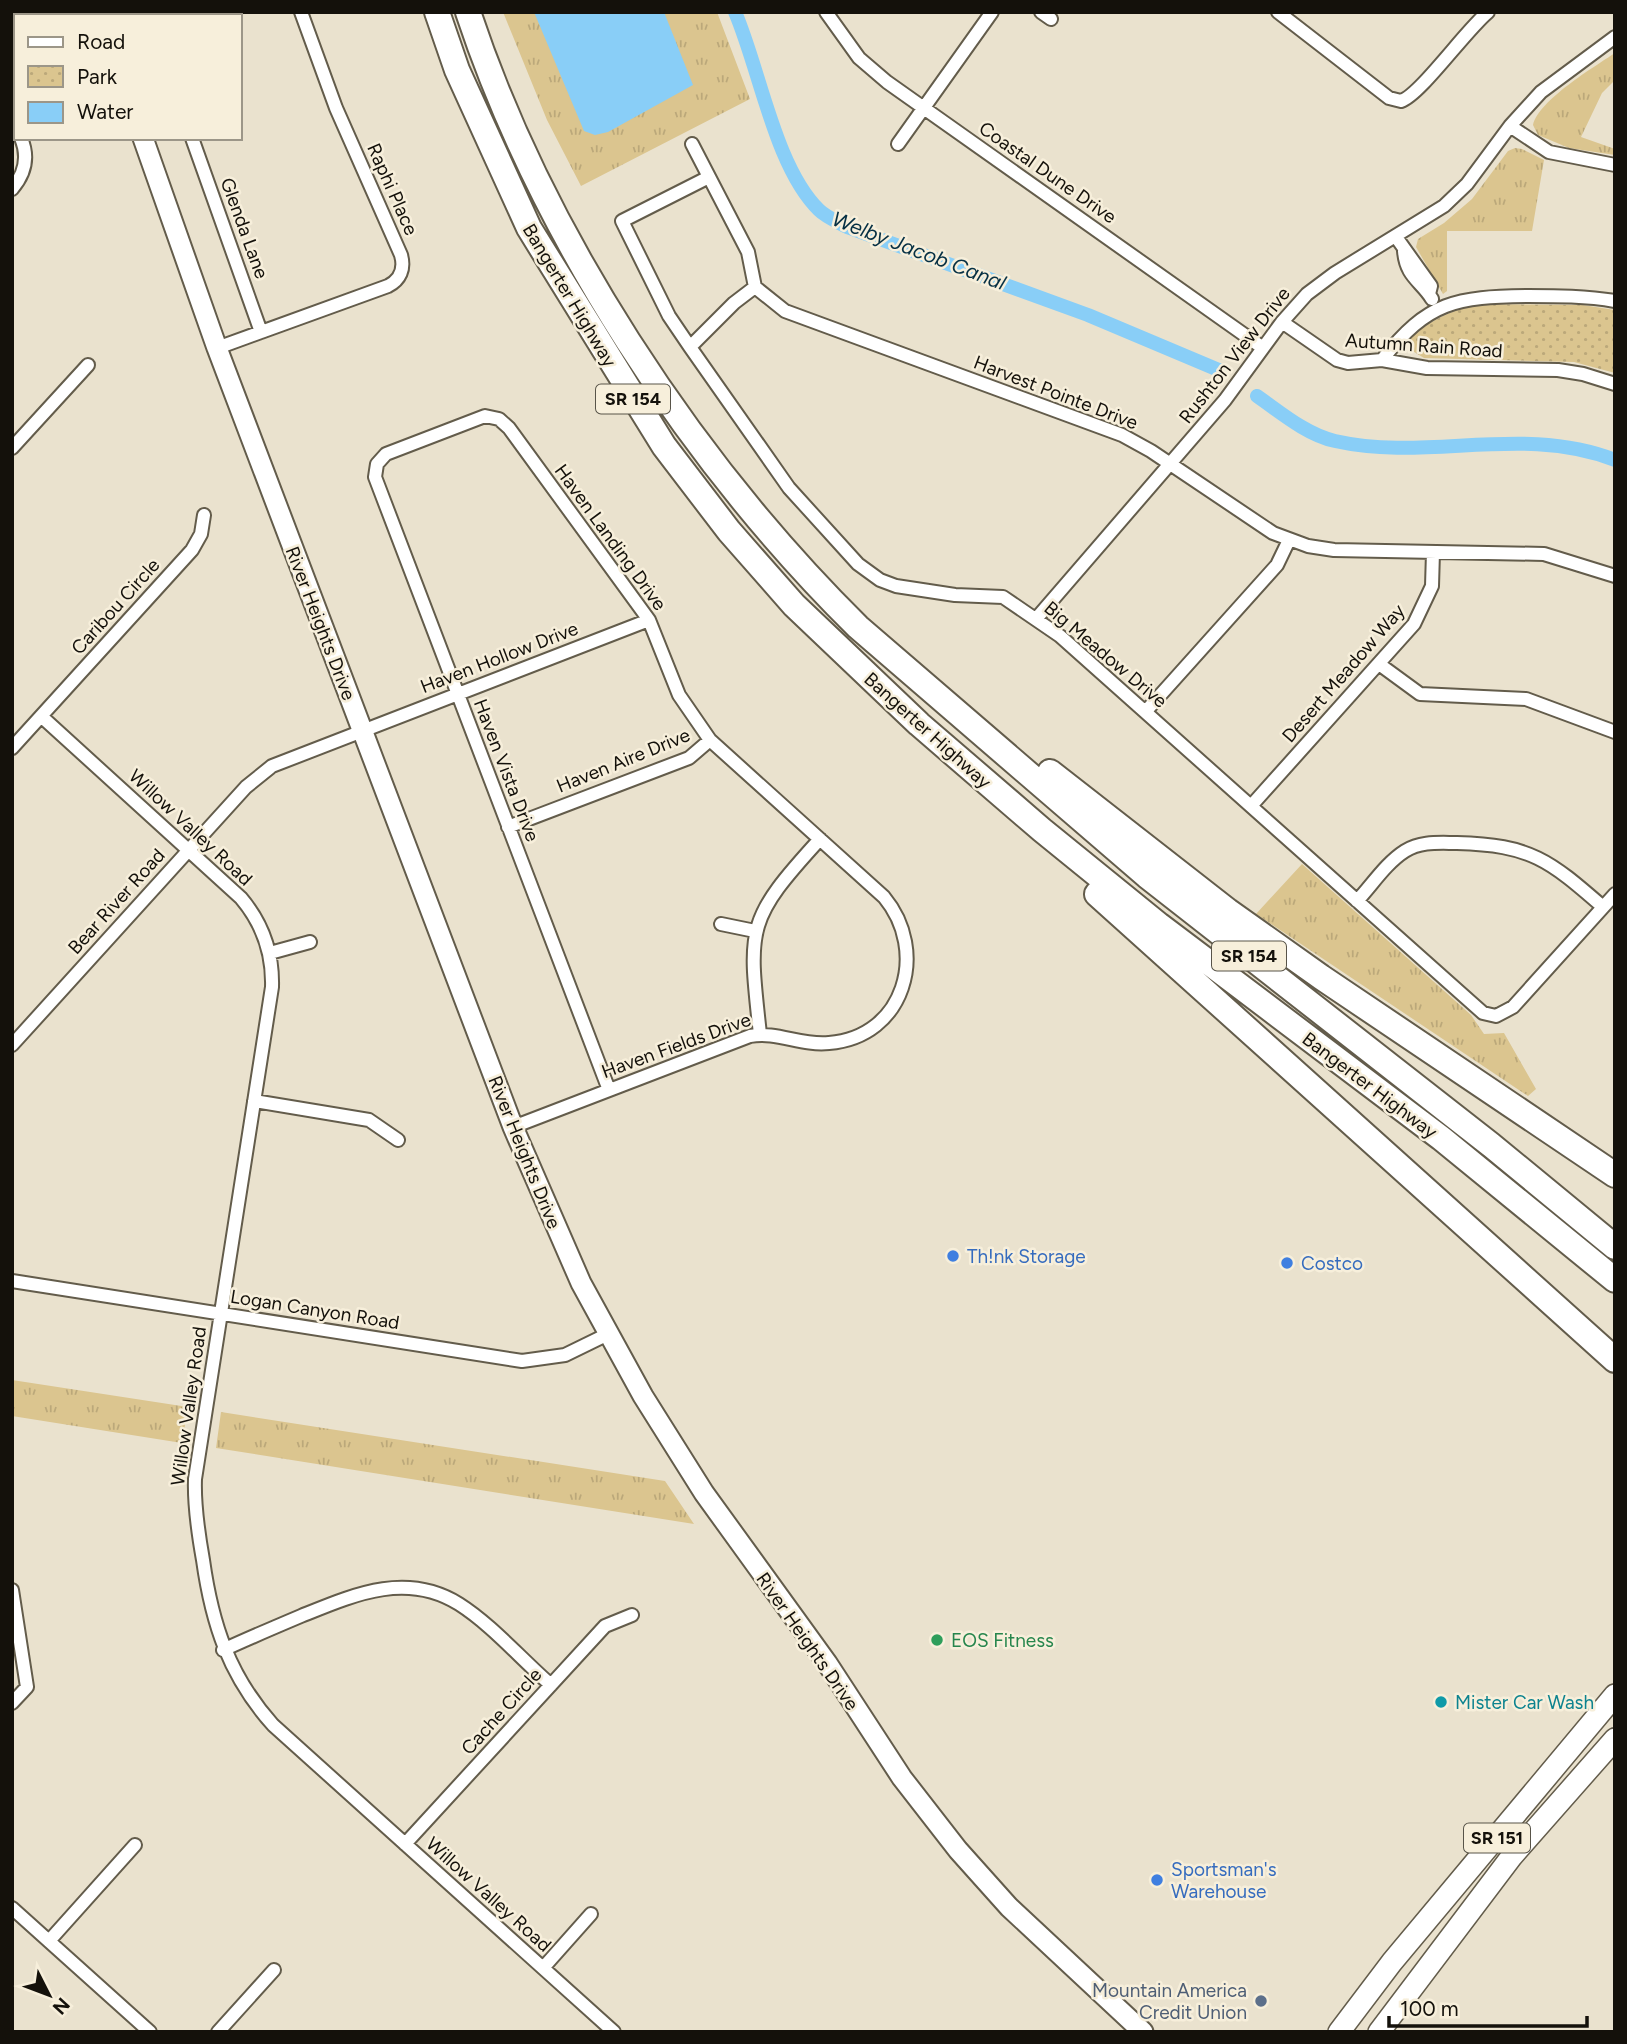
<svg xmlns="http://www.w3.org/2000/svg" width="1627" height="2044" font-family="Figtree,sans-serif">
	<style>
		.grass { fill: url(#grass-tufts) }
		.park { fill: url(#park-dots) }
		.water { fill: #89cef7 }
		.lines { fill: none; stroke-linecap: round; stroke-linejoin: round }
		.canal { stroke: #89cef7; stroke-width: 14 }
		.street-casing { stroke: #635c4b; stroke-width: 16 }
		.secondary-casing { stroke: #635c4b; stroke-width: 23 }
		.primary-casing { stroke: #635c4b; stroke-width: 24 }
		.highway-casing { stroke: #635c4b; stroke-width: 28 }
		.street { stroke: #fff; stroke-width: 12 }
		.secondary { stroke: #fff; stroke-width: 19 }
		.primary { stroke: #fff; stroke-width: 21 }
		.highway { stroke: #fff; stroke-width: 24 }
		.shop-dot { fill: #3f7fe0; stroke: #f7efdb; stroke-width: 2.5 }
		.leisure-dot { fill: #2e9e5b; stroke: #f7efdb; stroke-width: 2.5 }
		.culture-dot { fill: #0f9aa8; stroke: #f7efdb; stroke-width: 2.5 }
		.service-dot { fill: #5c6f8a; stroke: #f7efdb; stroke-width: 2.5 }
		.labels { text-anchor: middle; stroke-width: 5; stroke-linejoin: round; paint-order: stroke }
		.shield { fill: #f7efdb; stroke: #585449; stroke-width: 2 }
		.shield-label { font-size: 18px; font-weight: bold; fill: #14110b }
		.street-label { font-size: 19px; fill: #14110b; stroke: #f7efdb }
		.shop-label { font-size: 19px; fill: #366cbe; stroke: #f7efdb; text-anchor: start }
		.leisure-label { font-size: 19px; fill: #27864d; stroke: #f7efdb; text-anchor: start }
		.culture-label { font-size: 19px; fill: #0d838f; stroke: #f7efdb; text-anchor: start }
		.service-label { font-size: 19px; fill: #4e5e75; stroke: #f7efdb; text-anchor: end }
		.water-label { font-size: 21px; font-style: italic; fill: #063044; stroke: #f7efdb }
	</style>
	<defs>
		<pattern id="grass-tufts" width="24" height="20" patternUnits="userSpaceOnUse" patternTransform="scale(1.75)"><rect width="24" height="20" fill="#dbc58f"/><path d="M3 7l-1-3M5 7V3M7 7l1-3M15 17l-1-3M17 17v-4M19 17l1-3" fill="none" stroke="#bba87a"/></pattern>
		<pattern id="park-dots" width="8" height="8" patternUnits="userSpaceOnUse" patternTransform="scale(1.75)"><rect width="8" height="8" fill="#dbc58f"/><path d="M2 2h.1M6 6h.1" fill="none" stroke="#bba87a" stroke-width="1.8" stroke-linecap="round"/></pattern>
	</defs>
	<rect width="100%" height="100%" fill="#eae2ce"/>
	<path class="grass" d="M503,12h214l33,87 -169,87 -34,-66z
		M1615,53v27l-13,13 -21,44 34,12v6l-46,-7 -31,-13 -5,-10c6,-25 61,-58 82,-72z
		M1515,148l7,1 22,11 -12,71h-85v60l-4,3 -27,-47 2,-8 26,-16 28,-24 36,-48z
		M1302,864l169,151 13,19 20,-1 32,56 -8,7 -272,-182z
		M12,1380l176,27 -6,36 -170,-27z
		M221,1412l444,69 29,43 -478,-76z"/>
	<path class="park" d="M1478,304l105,1 32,5v63l-41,-11 -150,-4 -13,-8 -2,-9c15,-19 46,-32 69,-37z"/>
	<path class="water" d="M534,12h130l29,73 -85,47 -13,3 -11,-4z"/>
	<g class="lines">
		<path class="canal" d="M735,12c25,58 40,155 84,198 7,7 19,12 28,17l241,88 133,56
			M1257,396c23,16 50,39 78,45 93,21 188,-17 280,19"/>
		<defs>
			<path id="street" d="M148,12l1,4
				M826,12l33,46 28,24 376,266
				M1041,12l10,7
				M1278,12l111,86 12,3c19,-6 65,-71 87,-89
				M1510,126l39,26 66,13
				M12,127l4,4
				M192,138l69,194
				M692,144l56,108 7,35 30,24 337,124 29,16 122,82 35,13 26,4 210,4 71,22
				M898,144l94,-132
				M709,177l-87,44 47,95 21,31 99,141 69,76 22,16 16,6 59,9 48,2 57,39 423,377 13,3 17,-9 102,-113
				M12,189c13,-15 17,-32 9,-51
				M1396,237l35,49 -2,8
				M1404,251c2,26 17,30 28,48
				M1282,322l55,38 11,3 34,-3 45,8 131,2 25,4 32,10
				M690,347l44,-44 21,-16
				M217,348l171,-62c12,-6 17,-17 13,-31l-65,-147 -35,-96
				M1382,360c46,-59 74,-63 146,-64 29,0 58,0 87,5
				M12,448l76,-83
				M1036,619l189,-219 57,-78 25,-28 28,-21 109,-67 23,-22 43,-58 31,-34 74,-55
				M1379,664l41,30 106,5 89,33
				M1146,711l131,-146 12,-25
				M41,716l200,182c22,26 32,55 31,89l-77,492c-1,27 3,53 8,81 9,64 26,116 70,165l341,307
				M12,748l180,-198 9,-16 3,-19
				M1251,806l163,-182 18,-38 1,-34
				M508,827l181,-69 21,-18
				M1357,901c15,-16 29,-38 48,-50 16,-10 34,-8 52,-8 74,2 92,17 146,64
				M721,924l34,7
				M270,953l40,-11
				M760,1034c-12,-107 -14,-114 60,-195
				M12,1045l234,-258 26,-21 377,-146
				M254,1101l115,19 29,20
				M513,1127l237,-91c27,-5 51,10 79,7 76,-6 100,-92 55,-146l-174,-157 -31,-45 -30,-75 -140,-192 -10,-9 -14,-3 -99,38 -9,10 -2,13 234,613
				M12,1281l510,80 43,-6 43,-21
				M12,1590l15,97 -15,16
				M223,1650c26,-12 52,-23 78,-34 52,-21 105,-45 158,-12 33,21 62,55 92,81
				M405,1844l200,-218 27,-11
				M12,1908l138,124
				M49,1941l86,-96
				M543,1968l48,-54
				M218,2032l56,-62"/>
			<path id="secondary" d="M98,12l2,4
				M143,138l74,210 296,779 68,156 62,113 61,97 123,170 75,115 56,72 51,57 134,125"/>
			<path id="primary" d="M1339,2032l53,-70 223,-267
				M1379,2032l133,-176 103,-117"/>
			<path id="highway" d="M437,12l20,58 72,158 135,218 65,85 65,74 125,119 123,106 117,95 282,213 174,142
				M468,12c74,223 223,450 390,615l289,249 344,269 124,102
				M1050,772l178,139 93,66 294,198
				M1097,894l518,466"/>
		</defs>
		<use href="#street" class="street-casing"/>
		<use href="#secondary" class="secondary-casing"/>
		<use href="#primary" class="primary-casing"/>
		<use href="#highway" class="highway-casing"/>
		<use href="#street" class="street"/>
		<use href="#secondary" class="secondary"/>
		<use href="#primary" class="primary"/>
		<use href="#highway" class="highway"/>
	</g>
	<g class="shop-dot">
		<circle cx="953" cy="1256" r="7"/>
		<circle cx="1287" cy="1263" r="7"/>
		<circle cx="1157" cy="1880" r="7"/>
	</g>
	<circle class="leisure-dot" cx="937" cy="1640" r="7"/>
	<circle class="culture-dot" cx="1441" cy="1702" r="7"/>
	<circle class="service-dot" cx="1261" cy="2001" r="7"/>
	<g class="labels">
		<g class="shield">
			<rect x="596" y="384.5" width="74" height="29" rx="5"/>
			<rect x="1212" y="941.5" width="74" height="29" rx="5"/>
			<rect x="1464" y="1823.5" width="66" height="29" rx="5"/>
		</g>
		<g class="shield-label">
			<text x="633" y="405">SR 154</text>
			<text x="1249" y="962">SR 154</text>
			<text x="1497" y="1844">SR 151</text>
		</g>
		<g class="street-label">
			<text transform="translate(1048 172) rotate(35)" y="7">Coastal Dune Drive</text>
			<text transform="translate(393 189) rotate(66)" y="7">Raphi Place</text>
			<text transform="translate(245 228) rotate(70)" y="7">Glenda Lane</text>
			<text transform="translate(570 295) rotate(59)" y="7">Bangerter Highway</text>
			<text transform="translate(1424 345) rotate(4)" y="7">Autumn Rain Road</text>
			<text transform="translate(1234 355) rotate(-52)" y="7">Rushton View Drive</text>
			<text transform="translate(1056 392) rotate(21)" y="7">Harvest Pointe Drive</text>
			<text transform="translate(611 537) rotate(54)" y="7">Haven Landing Drive</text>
			<text transform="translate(115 606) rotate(-48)" y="7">Caribou Circle</text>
			<text transform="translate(321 623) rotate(69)" y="7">River Heights Drive</text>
			<text transform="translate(1106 654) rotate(40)" y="7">Big Meadow Drive</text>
			<text transform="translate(499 657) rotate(-21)" y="7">Haven Hollow Drive</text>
			<text transform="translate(1343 673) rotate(-49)" y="7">Desert Meadow Way</text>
			<text transform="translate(928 730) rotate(42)" y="7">Bangerter Highway</text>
			<text transform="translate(623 760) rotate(-22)" y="7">Haven Aire Drive</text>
			<text transform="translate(507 770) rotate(69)" y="7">Haven Vista Drive</text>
			<text transform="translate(191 827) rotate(43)" y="7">Willow Valley Road</text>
			<text transform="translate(116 901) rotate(-48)" y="7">Bear River Road</text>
			<text transform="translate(676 1045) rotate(-20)" y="7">Haven Fields Drive</text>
			<text transform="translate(1370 1085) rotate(37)" y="7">Bangerter Highway</text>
			<text transform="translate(525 1152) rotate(68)" y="7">River Heights Drive</text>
			<text transform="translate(315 1309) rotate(9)" y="7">Logan Canyon Road</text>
			<text transform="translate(188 1406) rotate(-82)" y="7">Willow Valley Road</text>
			<text transform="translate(808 1641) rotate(55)" y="7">River Heights Drive</text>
			<text transform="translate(501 1711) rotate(-48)" y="7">Cache Circle</text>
			<text transform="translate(489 1894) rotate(42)" y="7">Willow Valley Road</text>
		</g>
		<g class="shop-label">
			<text x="967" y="1263">Th!nk Storage</text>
			<text x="1301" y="1270">Costco</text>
			<text x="1171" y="1876">Sportsman's<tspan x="1171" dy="22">Warehouse</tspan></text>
		</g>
		<g class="leisure-label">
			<text x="951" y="1647">EOS Fitness</text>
		</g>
		<g class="culture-label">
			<text x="1455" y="1709">Mister Car Wash</text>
		</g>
		<g class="service-label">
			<text x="1247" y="1997">Mountain America<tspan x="1247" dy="22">Credit Union</tspan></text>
		</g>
		<g class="water-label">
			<text transform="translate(919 251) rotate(21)" y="7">Welby Jacob Canal</text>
		</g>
	</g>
	<rect width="1627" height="2044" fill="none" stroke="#14110b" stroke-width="28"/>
	<rect x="14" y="14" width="228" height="126" fill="#f7efdb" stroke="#9c9688" stroke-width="2"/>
	<rect x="28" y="37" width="35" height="10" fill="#ffffff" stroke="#9c9688" stroke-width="2"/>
	<text x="77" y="49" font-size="21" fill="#14110b">Road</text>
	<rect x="28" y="66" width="35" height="21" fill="url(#park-dots)" stroke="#9c9688" stroke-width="2"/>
	<text x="77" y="84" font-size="21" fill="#14110b">Park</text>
	<rect x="28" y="102" width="35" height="21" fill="#89cef7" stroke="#9c9688" stroke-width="2"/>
	<text x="77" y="119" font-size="21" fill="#14110b">Water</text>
	<g transform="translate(49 1995) rotate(132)" stroke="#f7efdb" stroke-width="5" paint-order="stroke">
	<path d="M0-5L12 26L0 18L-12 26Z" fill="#14110b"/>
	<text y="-10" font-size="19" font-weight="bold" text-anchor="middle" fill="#14110b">N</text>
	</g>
	<path d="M1389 2016v10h198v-10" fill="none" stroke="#14110b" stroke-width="3.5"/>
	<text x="1400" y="2016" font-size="21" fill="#14110b" stroke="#f7efdb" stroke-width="5" paint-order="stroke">100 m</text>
</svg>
